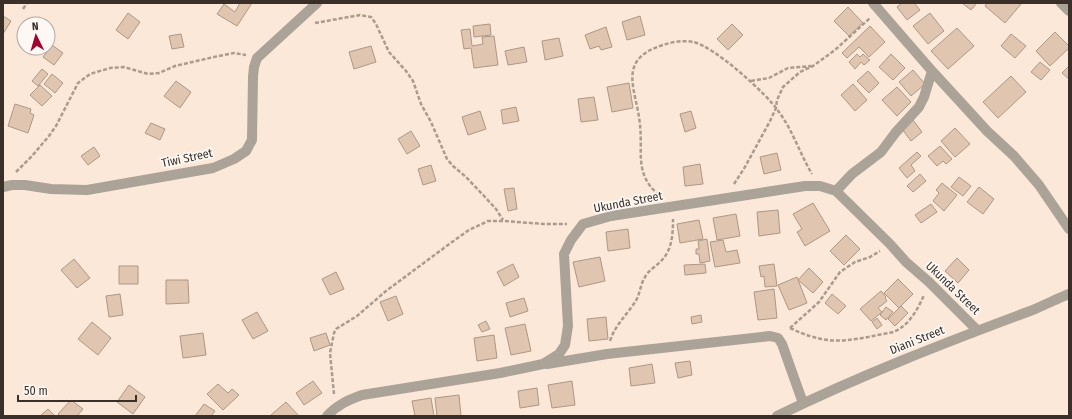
<svg xmlns="http://www.w3.org/2000/svg" width="1072" height="419" font-family="'Fira Sans Condensed',sans-serif">
	<style>
		.building { fill: #e0c5b0; stroke: #ae9785 }
		.lines { fill: none; stroke-linecap: round; stroke-linejoin: round }
		.path { stroke: #aa9b8e; stroke-width: 2.5; stroke-dasharray: 4 2; stroke-linecap: butt }
		.street { stroke: #aba298; stroke-width: 10 }
		.labels { text-anchor: middle; stroke-width: 3.5; stroke-linejoin: round; paint-order: stroke }
		.street-label { font-size: 12px; fill: #3a3029; stroke: #fef8f4 }
	</style>
	<rect width="100%" height="100%" fill="#fce8d8"/>
	<path class="building" d="M240,3h12l-15,23 -20,-12 7,-10 11,8z
		M902,3h12l6,7 -13,10 -10,-13z
		M962,3h15l-6,7z
		M987,3h35l-17,20 -20,-17z
		M848,7l15,16 -14,13 -15,-15z
		M128,13l12,9 -12,17 -12,-9z
		M930,13l14,18 -16,13 -15,-18z
		M3,16l8,5 -8,13z
		M640,16l5,19 -18,5 -5,-18z
		M490,24l1,11 -17,2 -1,-11z
		M732,24l11,11 -15,15 -11,-11z
		M870,26l15,16 -16,15 -10,-10 -12,11 -5,-5z
		M606,27l6,20 -11,3 -2,-4 -9,3 -5,-14z
		M957,28l17,18 -26,23 -17,-18z
		M470,29l2,17 11,-2 -1,-7 12,-1 4,29 -24,3 -3,-20 -7,1 -3,-19z
		M1055,32l14,14v2l-19,18 -14,-15z
		M181,34l3,13 -12,2 -3,-13z
		M1011,34l15,12 -11,12 -14,-12z
		M559,38l4,18 -18,4 -3,-19z
		M52,45l11,8 -9,12 -11,-8z
		M371,46l5,16 -22,7 -5,-17z
		M524,47l3,15 -19,3 -3,-14z
		M857,54l3,3 3,-3 7,6 -6,5 -3,-3 -6,7 -6,-7z
		M891,54l14,14 -12,12 -14,-13z
		M1040,62l10,8 -9,10 -10,-8z
		M1069,66v13l-7,-6z
		M42,69l6,5 -10,12 -6,-5z
		M913,70l12,14 -14,12 -12,-14z
		M868,71l11,12 -10,10 -12,-12z
		M52,74l11,9 -8,10 -11,-9z
		M1011,76l15,16 -28,26 -15,-16z
		M176,81l15,11 -11,16 -16,-12z
		M629,83l4,25 -21,4 -5,-25z
		M853,84l14,16 -12,11 -14,-16z
		M40,85l12,11 -10,10 -12,-11z
		M897,87l14,15 -14,14 -15,-16z
		M594,97l4,23 -17,2 -3,-23z
		M15,104l16,5 -1,4 4,2 -6,18 -20,-7z
		M516,107l3,14 -16,3 -2,-14z
		M480,111l6,18 -18,6 -6,-18z
		M691,111l5,17 -11,4 -5,-18z
		M913,120l9,12 -11,9 -9,-12z
		M151,123l14,6 -5,11 -15,-7z
		M955,128l15,16 -15,13 -14,-16z
		M411,131l9,15 -13,8 -9,-15z
		M940,146l12,13 -6,5 -3,-3 -6,5 -9,-10z
		M94,147l6,9 -12,9 -7,-9z
		M917,152l4,4 -10,9 4,6 -8,7 -8,-10z
		M777,153l4,17 -17,4 -4,-17z
		M700,164l3,20 -18,2 -2,-19z
		M431,165l5,16 -13,4 -5,-16z
		M920,174l6,7 -13,11 -6,-6z
		M959,177l12,9 -8,10 -12,-9z
		M942,183l15,12 -13,16 -11,-10 6,-8 -3,-3z
		M979,187l15,12 -11,15 -16,-12z
		M514,188l3,21 -9,2 -4,-22z
		M813,203l17,28 -25,15 -8,-14 5,-3 -9,-15z
		M931,204l6,8 -16,11 -6,-8z
		M778,210l2,23 -21,3 -2,-24z
		M736,214l4,22 -23,4 -4,-22z
		M699,220l4,19 -23,4 -3,-19z
		M628,229l2,19 -22,3 -2,-19z
		M846,235l14,14 -16,16 -14,-14z
		M707,239l3,22 -10,2 -1,-9h-3v-5h3l-1,-8z
		M723,240l3,12 11,-2 3,13 -25,4 -5,-25z
		M600,257l5,24 -26,6 -6,-25z
		M957,258l12,12 -11,13 -13,-12z
		M74,259l16,19 -13,10 -16,-18z
		M513,264l6,13 -15,9 -7,-14z
		M705,264l1,9 -21,2 -1,-10z
		M774,264l3,22 -12,1 -1,-11 -3,1 -2,-11z
		M119,266h19v18h-19z
		M809,268l14,14 -10,11 -15,-13z
		M336,272l8,17 -14,6 -8,-16z
		M797,277l10,26 -18,7 -11,-25z
		M898,279l15,15 -14,14 -15,-15z
		M166,280h22l1,23 -23,1z
		M774,289l3,29 -19,2 -4,-28z
		M881,291l5,6 -1,1 2,3 -9,7 4,4 -11,9 -11,-12z
		M120,294l3,21 -14,2 -3,-21z
		M832,294l14,12 -8,8 -13,-11z
		M396,296l7,18 -15,7 -8,-19z
		M524,298l4,13 -18,6 -4,-14z
		M901,306l7,7 -13,13 -7,-7z
		M886,307l7,5 -7,8 -6,-5z
		M257,312l11,19 -15,8 -11,-19z
		M701,315l1,7 -10,2 -1,-7z
		M606,317l2,22 -19,2 -2,-22z
		M877,318l5,7 -5,4 -5,-7z
		M486,321l4,8 -8,3 -4,-7z
		M92,322l19,16 -13,17 -20,-16z
		M525,324l6,27 -20,4 -6,-27z
		M203,333l3,22 -23,3 -3,-22z
		M326,333l4,12 -16,6 -4,-13z
		M494,335l3,23 -20,3 -3,-23z
		M690,361l2,14 -14,3 -3,-15z
		M652,364l3,19 -24,3 -2,-18z
		M313,381l9,12 -18,12 -8,-12z
		M572,381l3,24 -23,3 -4,-23z
		M218,384l10,9 4,-4 7,6 -16,15 -16,-16z
		M129,385l16,12 -12,17 -16,-12z
		M537,388l2,17 -19,3 -2,-17z
		M459,395l2,21h-24l-2,-18z
		M431,398l3,18h-19l-3,-15z
		M71,400l12,9 -6,7h-17l-2,-2z
		M286,402l13,14h-27l-1,-1z
		M204,404l11,7 -4,5h-16z
		M48,409l7,7h-15z"/>
	<g class="lines">
		<path class="path" d="M23,9l4,-6
			M315,23l45,-8 11,2 5,7 13,28 17,19 7,10 8,23 10,18 16,37 6,7 13,11 19,20 11,12 7,11
			M751,81l18,-3 19,-10 23,-2
			M16,172l16,-16 17,-20 7,-10 22,-43 12,-9 20,-6 14,-1 24,7 11,-1 16,-7 39,-9 20,-4 12,2
			M734,184l11,-17 25,-46 6,-13 1,-8 6,-13 17,-15 13,-6 22,-16 35,-32
			M659,195c-25,-21 -16,-42 -19,-70 -3,-35 -25,-65 23,-80 9,-3 20,-5 30,-3 21,4 74,52 86,70 14,19 21,42 33,62
			M790,328c30,14 46,15 78,9 8,-2 17,-3 25,-5 15,-5 25,-23 31,-37
			M790,328l29,-26 21,-30 15,-10 15,-5 10,-6
			M610,341c5,-16 16,-25 25,-39 5,-7 5,-17 10,-25 3,-6 10,-10 15,-15 12,-11 13,-27 13,-43
			M334,394l-4,-41 4,-20 2,-4 21,-13 29,-25 66,-49 17,-12 19,-9h16l40,3h23"/>
		<path class="street" d="M873,3l59,68 55,60 27,25 25,29 30,44
			M1061,3l8,8
			M3,187l9,-2h13l26,4 36,1 126,-22 21,-9 12,-8 6,-11 1,-63 1,-10 3,-9 60,-55
			M836,191l16,-17 29,-22 15,-20 23,-25 5,-10 8,-26
			M547,364l60,-10 163,-18 8,2 4,6 21,59
			M327,416c10,-11 21,-16 35,-21l138,-22 43,-9 16,-10 6,-9 3,-19 -4,-72 7,-14 12,-16 28,-8 194,-30h15l16,5 54,53 16,18 23,20 48,48
			M777,416c82,-40 167,-73 253,-105 13,-5 26,-12 39,-17"/>
	</g>
	<g class="labels">
		<g class="street-label">
			<text transform="translate(187 158) rotate(-12)" y="4">Tiwi Street</text>
			<text transform="translate(628 202) rotate(-11)" y="4">Ukunda Street</text>
			<text transform="translate(953 288) rotate(44)" y="4">Ukunda Street</text>
			<text transform="translate(917 340) rotate(-22)" y="4">Diani Street</text>
		</g>
	</g>
	<rect width="1072" height="419" fill="none" stroke="#3a3029" stroke-width="8"/>
	<g transform="translate(36 36) rotate(355)"><circle r="19" fill="#fef8f4" stroke="#b0a8a3"/>
	<path d="M0-3L7 15L0 10L-7 15Z" fill="#a20232"/>
	<text y="-6" font-size="11" font-weight="bold" text-anchor="middle" fill="#3a3029">N</text>
	</g>
	<path d="M18 395v6h118v-6" fill="none" stroke="#3a3029" stroke-width="2"/>
	<text x="24" y="395" font-size="12" fill="#3a3029" stroke="#fef8f4" stroke-width="3" paint-order="stroke">50 m</text>
</svg>
